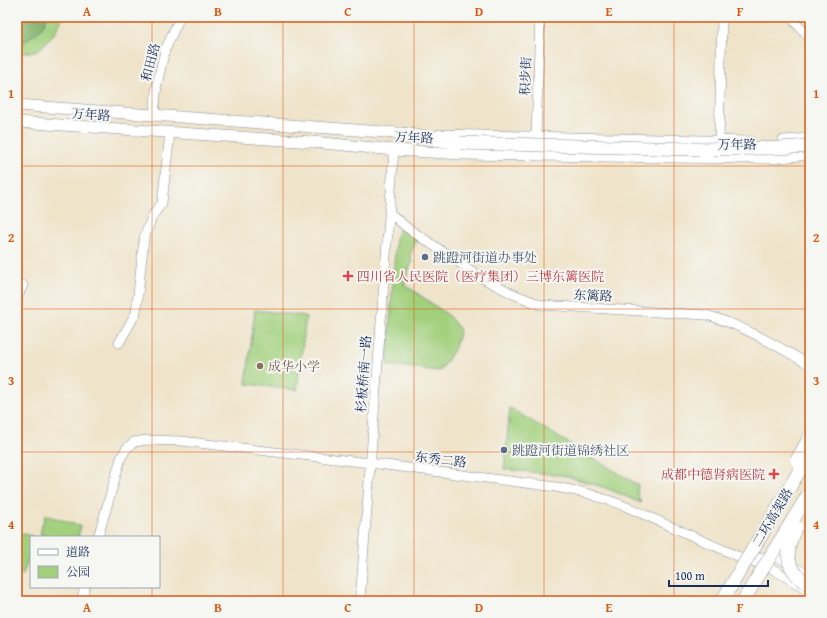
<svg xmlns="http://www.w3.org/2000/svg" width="827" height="618" font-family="'Gentium Book Plus','Noto Serif SC',serif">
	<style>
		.green { fill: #a2d07d; stroke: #5e806e }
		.forest { fill: #81b26c; stroke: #4e7065 }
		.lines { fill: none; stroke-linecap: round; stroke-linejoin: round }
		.minor-casing { stroke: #858a94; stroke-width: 10 }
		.major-casing { stroke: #858a94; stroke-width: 12 }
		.highway-casing { stroke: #858a94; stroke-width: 14 }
		.minor { stroke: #fff; stroke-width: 9 }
		.major { stroke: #fff; stroke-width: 11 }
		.highway { stroke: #fff; stroke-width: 13 }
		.highway-bridge-casing { stroke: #858a94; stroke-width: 14; stroke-linecap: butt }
		.highway-bridge { stroke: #fff; stroke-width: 13 }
		.grid { fill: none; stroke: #de5710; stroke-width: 1; stroke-opacity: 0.55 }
		.service-dot { fill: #5c6f8a; stroke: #f6f6f2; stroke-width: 1.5 }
		.health-dot { fill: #e0444e; stroke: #f6f6f2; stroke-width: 1.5 }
		.education-dot { fill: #8d6e63; stroke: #f6f6f2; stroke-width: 1.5 }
		.labels { text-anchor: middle; stroke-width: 4; stroke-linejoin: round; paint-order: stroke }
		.street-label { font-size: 13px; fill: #1b2f5e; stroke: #f6f6f2 }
		.service-label { font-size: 13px; fill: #4e5e75; stroke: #f6f6f2; text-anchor: start }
		.health-label { font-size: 13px; fill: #be3a42; stroke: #f6f6f2; text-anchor: start }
		.education-label { font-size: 13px; fill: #785e54; stroke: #f6f6f2; text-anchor: start }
		.neatline { fill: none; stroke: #de5710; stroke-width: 1.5 }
		.grid-label { font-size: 13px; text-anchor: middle; font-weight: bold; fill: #de5710 }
	</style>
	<rect width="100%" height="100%" fill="#f6f6f2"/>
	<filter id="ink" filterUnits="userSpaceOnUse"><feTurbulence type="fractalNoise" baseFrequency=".025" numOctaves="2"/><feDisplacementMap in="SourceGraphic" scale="8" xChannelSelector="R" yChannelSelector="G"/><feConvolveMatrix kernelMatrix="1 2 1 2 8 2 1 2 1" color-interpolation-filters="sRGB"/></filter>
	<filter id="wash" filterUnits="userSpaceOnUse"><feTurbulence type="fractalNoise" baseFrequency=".012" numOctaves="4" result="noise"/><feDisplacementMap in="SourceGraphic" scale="16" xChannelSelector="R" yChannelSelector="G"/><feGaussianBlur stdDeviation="0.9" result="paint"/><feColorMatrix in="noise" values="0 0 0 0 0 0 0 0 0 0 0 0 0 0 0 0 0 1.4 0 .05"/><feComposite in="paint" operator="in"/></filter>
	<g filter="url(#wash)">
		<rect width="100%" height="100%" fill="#efe4ca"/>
		<path class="green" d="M17,17h46l-11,20 -15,14 -20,3z
			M399,229l4,1 14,10 -7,14 2,8 -8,22 44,31 12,15 -6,20 -14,21 -53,-6 9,-129z
			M255,310l51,6 -9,74 -51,-6z
			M510,408l128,77 -1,7 4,11 -35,-15 -39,-12 -63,-7z
			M45,515l36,11 -3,11h-28l-10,-3z
			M17,532l17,5h-3v14l-8,24 -6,-2z"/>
		<path class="forest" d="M17,17h30l-5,11 -18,14 -7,-3z"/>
	</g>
	<g filter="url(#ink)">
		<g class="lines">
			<defs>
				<path id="minor" d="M790,17l20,21
					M154,115l3,-31 8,-34 15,-33
					M536,137l4,-120
					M719,142l3,-125
					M389,212l17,15 76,51 31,16 28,11 165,10c37,10 71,31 104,50
					M17,299l6,-14
					M119,343l17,-30 8,-75 9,-23 9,-12 8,-70
					M98,537l23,-79 5,-9 8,-7 13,-2 34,1 189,22 186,24 30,6 34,11 122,54 27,9 36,21
					M747,558l28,-2 35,20
					M81,601l4,-14
					M360,601l34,-451"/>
				<path id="major" d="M17,105l393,29
					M17,122l296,20 81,8 69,4 275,4h32l40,-4
					M439,135l311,7
					M783,141l27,-2"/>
				<path id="highway" d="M401,134l59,9"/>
			</defs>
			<use href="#minor" class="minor-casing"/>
			<use href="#major" class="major-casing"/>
			<use href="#highway" class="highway-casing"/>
			<use href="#minor" class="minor"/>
			<use href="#major" class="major"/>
			<use href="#highway" class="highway"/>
			<defs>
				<path id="highway-bridge" d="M460,143l232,6 86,-1 32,-2
					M797,460l13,-23
					M796,527c-12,25 -12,43 14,58
					M722,601l88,-148
					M743,601l67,-109"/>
			</defs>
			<use href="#highway-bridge" class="highway-bridge-casing"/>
			<use href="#highway-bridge" class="highway-bridge"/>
		</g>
	</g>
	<path class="grid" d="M152,17v520M283,17v584M414,17v584M544,17v584M674,17v584M17,166h793M17,309h793M17,452h793M152,587v14"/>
	<g class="service-dot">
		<circle cx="425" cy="257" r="4"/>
		<circle cx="504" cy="450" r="4"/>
	</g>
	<g class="health-dot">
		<path d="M346 270h4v4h4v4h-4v4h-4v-4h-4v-4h4z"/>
		<path d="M772 468h4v4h4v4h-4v4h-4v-4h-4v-4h4z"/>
	</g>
	<circle class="education-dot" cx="260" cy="366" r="4"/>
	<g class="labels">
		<g class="street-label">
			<text transform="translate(150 62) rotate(-75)" y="5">和田路</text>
			<text transform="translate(525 76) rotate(-88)" y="5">积步街</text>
			<text transform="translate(91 114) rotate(4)" y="5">万年路</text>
			<text transform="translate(414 137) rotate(3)" y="5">万年路</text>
			<text x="737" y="149">万年路</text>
			<text transform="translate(593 295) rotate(3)" y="5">东篱路</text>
			<text transform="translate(363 374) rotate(-86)" y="5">杉板桥南一路</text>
			<text transform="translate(441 459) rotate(7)" y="5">东秀二路</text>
			<text transform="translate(772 517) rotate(-59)" y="5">二环高架路</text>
		</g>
		<g class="service-label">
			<text x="433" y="262">跳蹬河街道办事处</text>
			<text x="512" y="455">跳蹬河街道锦绣社区</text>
		</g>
		<g class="health-label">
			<text x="357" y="281">四川省人民医院（医疗集团）三博东篱医院</text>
			<text x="765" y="479" text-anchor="end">成都中德肾病医院</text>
		</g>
		<g class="education-label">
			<text x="268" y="371">成华小学</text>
		</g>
	</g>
	<rect width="827" height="618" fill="none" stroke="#f6f6f2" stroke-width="44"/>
	<rect x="30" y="536" width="130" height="52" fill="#f6f6f2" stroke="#9ea6b7"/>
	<rect x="38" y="549" width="20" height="6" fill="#ffffff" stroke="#9ea6b7"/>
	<text x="66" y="556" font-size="12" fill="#1b2f5e">道路</text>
	<rect x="38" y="566" width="20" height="12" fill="#a2d07d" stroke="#9ea6b7"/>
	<text x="66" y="576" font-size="12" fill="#1b2f5e">公园</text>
	<path d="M669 580v6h99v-6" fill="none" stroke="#1b2f5e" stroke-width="2"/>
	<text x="675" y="580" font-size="12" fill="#1b2f5e" stroke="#f6f6f2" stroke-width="3" paint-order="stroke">100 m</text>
	<rect x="22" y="22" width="783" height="574" class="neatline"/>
	<g class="grid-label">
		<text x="87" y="16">A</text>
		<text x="218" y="16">B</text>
		<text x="348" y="16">C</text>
		<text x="479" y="16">D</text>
		<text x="609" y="16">E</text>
		<text x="740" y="16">F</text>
		<text x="11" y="98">1</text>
		<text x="816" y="98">1</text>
		<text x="11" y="242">2</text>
		<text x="816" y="242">2</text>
		<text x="11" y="385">3</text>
		<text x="816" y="385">3</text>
		<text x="11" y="529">4</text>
		<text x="816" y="529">4</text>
		<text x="87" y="612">A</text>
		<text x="218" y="612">B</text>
		<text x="348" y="612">C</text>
		<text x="479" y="612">D</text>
		<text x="609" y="612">E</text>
		<text x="740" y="612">F</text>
	</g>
</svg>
